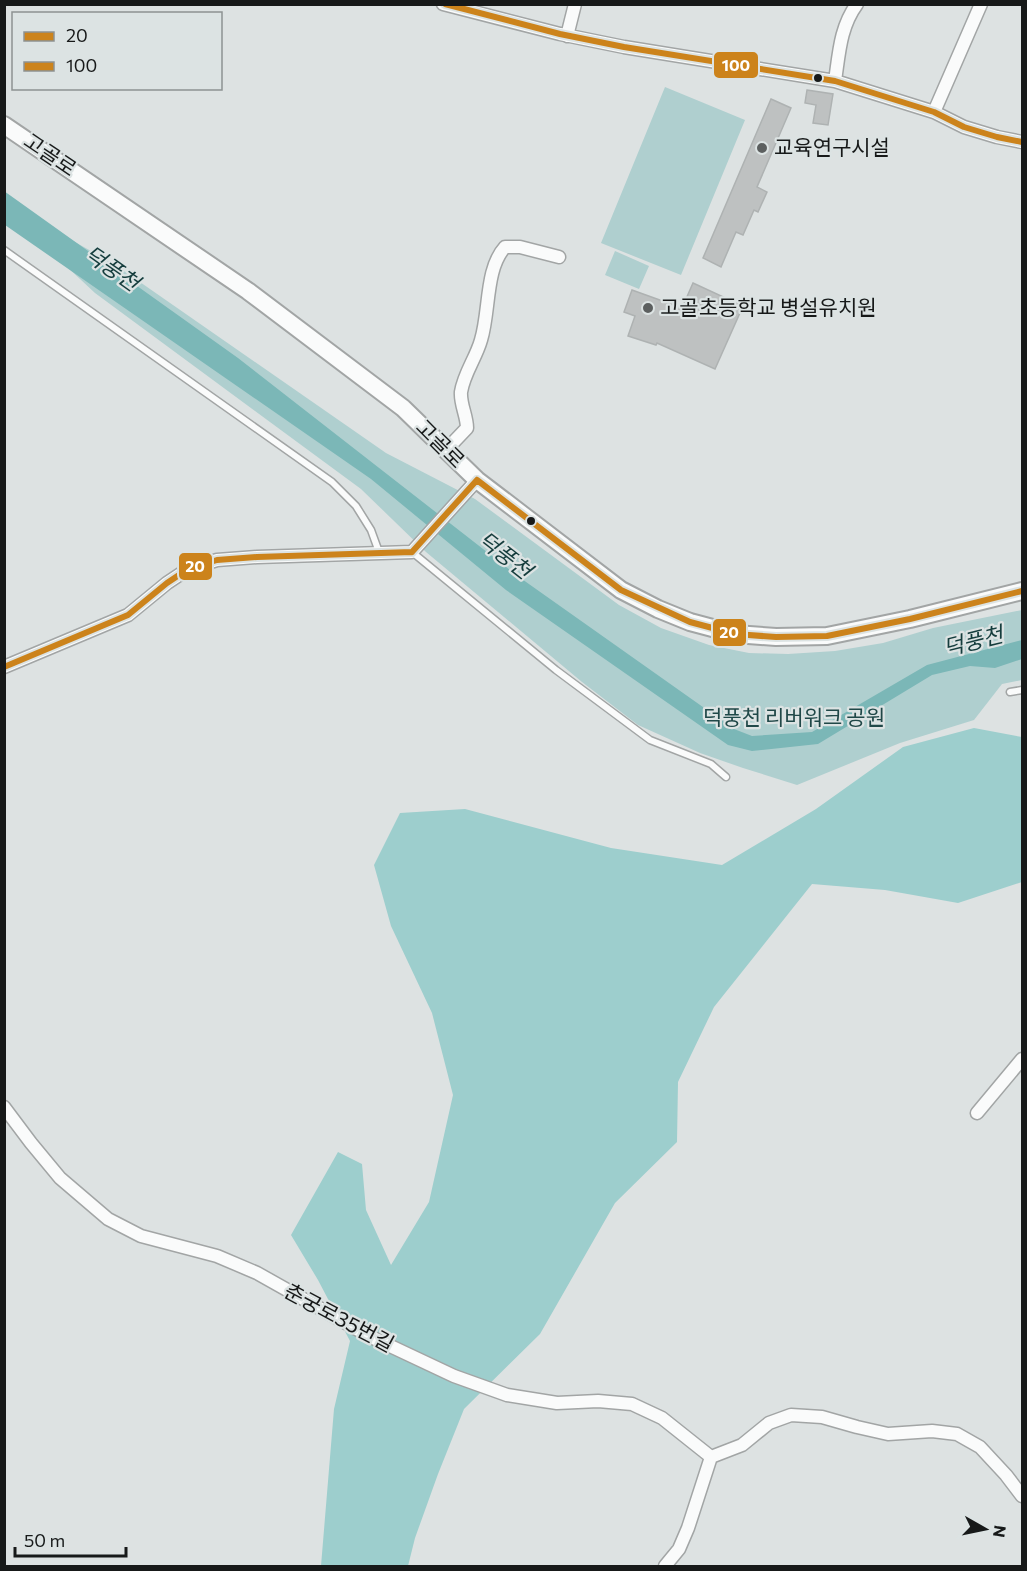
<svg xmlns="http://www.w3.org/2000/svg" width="1027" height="1571" font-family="Commissioner,'Noto Sans KR',sans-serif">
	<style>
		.green { fill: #afcfcf }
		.forest { fill: #9dcecd }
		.water { fill: #7bb7b7 }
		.building { fill: #bec1c1; stroke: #aeb2b2; stroke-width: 1.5 }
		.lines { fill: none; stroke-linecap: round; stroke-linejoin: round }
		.lane-casing { stroke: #a2a5a5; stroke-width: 9 }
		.street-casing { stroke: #a2a5a5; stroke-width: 15 }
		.secondary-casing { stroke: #a2a5a5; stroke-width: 20 }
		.lane { stroke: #fafbfb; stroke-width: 6 }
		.street { stroke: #fafbfb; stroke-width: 12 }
		.secondary { stroke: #fafbfb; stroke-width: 16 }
		.bus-1-casing { stroke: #dce3e3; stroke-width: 10 }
		.bus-2-casing { stroke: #dce3e3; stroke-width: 10 }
		.bus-1 { stroke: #cc831b; stroke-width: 6 }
		.bus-2 { stroke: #cc831b; stroke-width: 6 }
		.bus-dot { fill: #171919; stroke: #dce3e3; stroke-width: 2 }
		.poi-dot { fill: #5c5f5f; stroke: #dce3e3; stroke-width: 2 }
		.labels { text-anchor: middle; stroke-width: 4.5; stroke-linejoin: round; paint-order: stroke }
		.poi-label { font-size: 21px; fill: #171919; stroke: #dce3e3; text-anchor: start }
		.street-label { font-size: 21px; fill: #171919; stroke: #dce3e3 }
		.park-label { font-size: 21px; fill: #204848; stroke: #dce3e3 }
		.water-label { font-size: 22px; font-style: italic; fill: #153d3d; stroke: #dce3e3 }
		.line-badge { stroke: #dce3e3; stroke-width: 2 }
		.badge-label { font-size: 16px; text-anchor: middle; font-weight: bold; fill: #fff }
	</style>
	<rect width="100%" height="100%" fill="#dde2e2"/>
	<path class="green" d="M665,87l80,33 -64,155 -80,-32z
		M4,202l110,62 272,189 89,46 144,106 42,23 48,17 40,8 39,1 47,-3 48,-8 50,-15 89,-18v70l-20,4 -28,36 -74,23 -103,42 -54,-17 -43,-15 -62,-28 -56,-43 -156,-130 -65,-63 -266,-196 -90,-84z
		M615,251l34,15 -10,23 -34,-14z"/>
	<path class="forest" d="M974,728l48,9v145l-64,21 -73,-13 -73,-6 -98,123 -36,75 -1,60 -62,61 -75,131 -76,75 -26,65 -23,64 -7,28h-87l13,-157 16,-68 -32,-61 -27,-45 47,-83 24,12 4,46 25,55 38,-63 24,-107 -21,-82 -41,-87 -17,-61 26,-52 65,-4 146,39 111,17 94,-56 87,-62z"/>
	<path class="water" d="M4,191l234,167 281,219 215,152 18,7 60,-4 115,-67 95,-25v19l-27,9 -25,-2 -38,9 -114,69 -66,7 -24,-6 -222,-155 -135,-111 -366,-254z"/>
	<path class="building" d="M807,90l26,4 -5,31 -15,-2 3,-18 -11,-2z
		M771,99l20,9 -34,79 10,5 -9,20 -4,-2 -11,25 -7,-3 -15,35 -18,-9z
		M693,283l50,23 -28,63 -58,-26 -1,2 -28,-9 7,-20 -11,-4 8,-22 50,18z"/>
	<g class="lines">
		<defs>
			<path id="lane" d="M4,250l328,232 24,24 15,24 8,22
				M412,552l144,118 94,70 61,24 15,13
				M1010,692l12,-2"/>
			<path id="street" d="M443,4l117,30 64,13 211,34 99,31 30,15 33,10 25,5
				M567,36l8,-32
				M835,81c4,-27 5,-54 22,-77
				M934,112l47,-108
				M446,450l21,-22c0,-12 -7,-24 -6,-36 3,-19 15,-34 20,-52 9,-29 4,-71 24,-93h15l39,10
				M4,667l124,-52 39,-32 21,-14 29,-9 40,-3 155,-5 65,-72
				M4,1107l27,36 29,35 48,41 33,17 76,20 40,17 112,63 85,40 53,19 50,8 41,-2 34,3 30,14 49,39
				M977,1113l45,-54
				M665,1566l14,-17 9,-21 23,-71 31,-12 27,-22 22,-8 31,2 35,10 31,7 44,-3 25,3 23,13 26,28 16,21"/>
			<path id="secondary" d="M4,125l244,166 155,117 74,72 144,110 37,19 32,13 45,12 41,3 51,-1 83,-17 112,-28"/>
		</defs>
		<use href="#lane" class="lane-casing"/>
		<use href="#street" class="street-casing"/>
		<use href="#secondary" class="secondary-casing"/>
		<use href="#lane" class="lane"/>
		<use href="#street" class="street"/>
		<use href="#secondary" class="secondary"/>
		<defs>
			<path id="bus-1" d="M477,480l144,110 69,32 45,12 41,3 51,-1 83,-17 112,-28
				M412,552l65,-72
				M4,667l124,-52 39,-32 21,-14 29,-9 40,-3 155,-5"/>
			<path id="bus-2" d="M445,4l115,30 64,13 211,34 99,31 30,15 33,10 25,5"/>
		</defs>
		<use href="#bus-1" class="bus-1-casing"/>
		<use href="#bus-2" class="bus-2-casing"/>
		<use href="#bus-1" class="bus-1"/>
		<use href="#bus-2" class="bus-2"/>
	</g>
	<g class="bus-dot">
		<circle cx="818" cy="78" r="5"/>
		<circle cx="531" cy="521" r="5"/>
	</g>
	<g class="poi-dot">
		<circle cx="762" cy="148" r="6"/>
		<circle cx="648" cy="308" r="6"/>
	</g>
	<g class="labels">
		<g class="poi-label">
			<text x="774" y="155">교육연구시설</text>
			<text x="660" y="315">고골초등학교 병설유치원</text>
		</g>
		<g class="street-label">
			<text transform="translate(50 155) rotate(34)" y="7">고골로</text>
			<text transform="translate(440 444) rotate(45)" y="7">고골로</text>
			<text transform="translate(339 1318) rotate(28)" y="7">춘궁로35번길</text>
		</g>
		<g class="park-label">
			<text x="794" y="725">덕풍천 리버워크 공원</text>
		</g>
		<g class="water-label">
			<text transform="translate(112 268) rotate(35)" y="8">덕풍천</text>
			<text transform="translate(505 555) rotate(38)" y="8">덕풍천</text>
			<text transform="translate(973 641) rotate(-14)" y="8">덕풍천</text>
		</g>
	</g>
	<g class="line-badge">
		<rect x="713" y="51" width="46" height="28" rx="6" fill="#cc831b"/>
		<rect x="178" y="552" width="35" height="29" rx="6" fill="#cc831b"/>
		<rect x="712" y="618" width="35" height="29" rx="6" fill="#cc831b"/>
	</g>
	<g class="badge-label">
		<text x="736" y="71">100</text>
		<text x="195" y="572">20</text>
		<text x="729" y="638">20</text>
	</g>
	<rect width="1027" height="1571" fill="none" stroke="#171919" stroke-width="12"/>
	<rect x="12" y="12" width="210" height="78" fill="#dce3e3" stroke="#8d9292" stroke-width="1.5"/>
	<rect x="24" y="32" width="30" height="9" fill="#cc831b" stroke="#8d9292" stroke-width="1.5"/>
	<text x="66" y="42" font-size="18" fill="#171919">20</text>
	<rect x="24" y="62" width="30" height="9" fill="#cc831b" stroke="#8d9292" stroke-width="1.5"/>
	<text x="66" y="72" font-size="18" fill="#171919">100</text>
	<g transform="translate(985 1529) rotate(99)" stroke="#dce3e3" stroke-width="4.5" paint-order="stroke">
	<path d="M0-4.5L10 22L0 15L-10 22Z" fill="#171919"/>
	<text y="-9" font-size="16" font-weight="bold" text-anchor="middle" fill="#171919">N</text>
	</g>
	<path d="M15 1547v9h111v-9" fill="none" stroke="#171919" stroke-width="3"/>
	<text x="24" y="1547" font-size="18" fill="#171919" stroke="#dce3e3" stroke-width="4.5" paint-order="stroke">50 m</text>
</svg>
